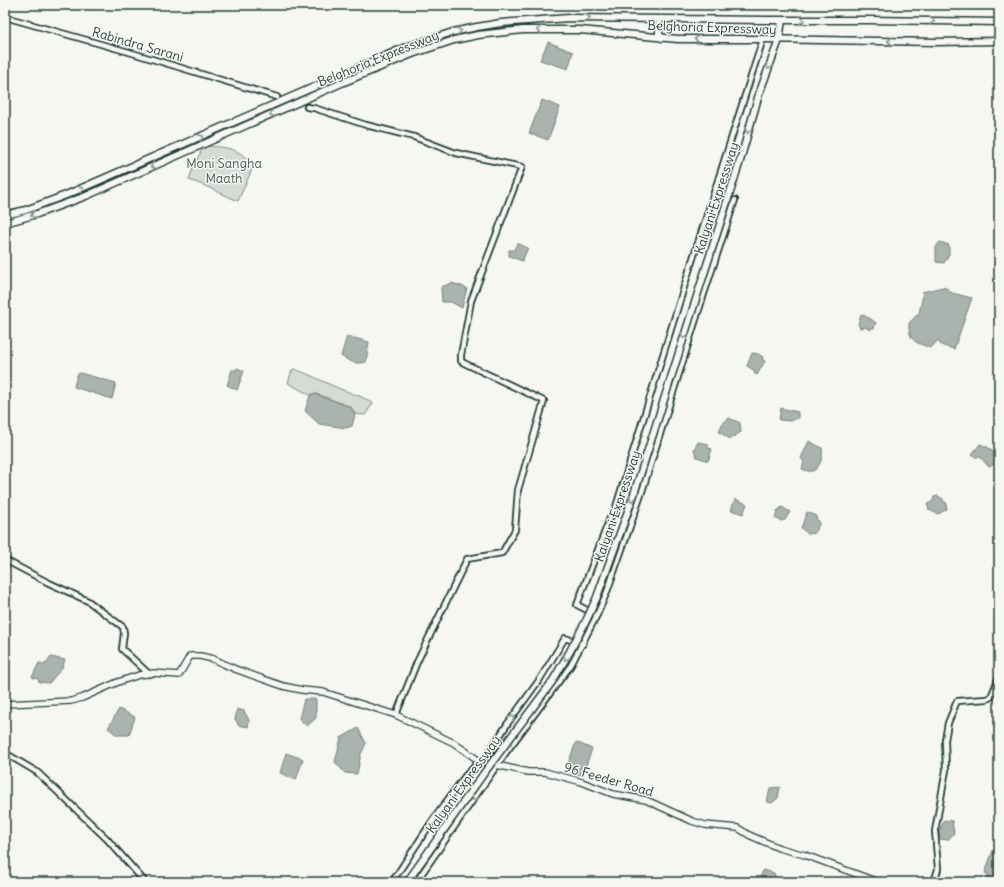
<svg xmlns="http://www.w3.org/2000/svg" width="1004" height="887" font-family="Delius,sans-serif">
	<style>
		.green { fill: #d6dbd6; stroke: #7a8c85 }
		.water { fill: #aab3ae; stroke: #72847d }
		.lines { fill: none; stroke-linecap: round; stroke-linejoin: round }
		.tertiary-tunnel { stroke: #cbd1cc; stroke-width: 4.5; stroke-dasharray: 4.5 2; stroke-linecap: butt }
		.tertiary-casing { stroke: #1f3d34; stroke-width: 8 }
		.primary-casing { stroke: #1f3d34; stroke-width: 8 }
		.trunk-casing { stroke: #1f3d34; stroke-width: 9 }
		.tertiary { stroke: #f6f6f2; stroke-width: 4.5 }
		.primary { stroke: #f6f6f2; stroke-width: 5.5 }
		.trunk { stroke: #f6f6f2; stroke-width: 6 }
		.trunk-bridge-casing { stroke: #1f3d34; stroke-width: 9; stroke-linecap: butt }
		.trunk-bridge { stroke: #f6f6f2; stroke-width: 6 }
		.oneway { stroke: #8a9a93 }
		.labels { text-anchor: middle; stroke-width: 3; stroke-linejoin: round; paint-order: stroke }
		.street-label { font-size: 13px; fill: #1f3d34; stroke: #f6f6f2 }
		.park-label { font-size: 13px; fill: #445d54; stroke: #f6f6f2 }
	</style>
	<rect width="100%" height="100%" fill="#f6f6f2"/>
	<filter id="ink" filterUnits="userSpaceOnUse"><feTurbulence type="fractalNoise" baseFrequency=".025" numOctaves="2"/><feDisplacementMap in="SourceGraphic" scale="8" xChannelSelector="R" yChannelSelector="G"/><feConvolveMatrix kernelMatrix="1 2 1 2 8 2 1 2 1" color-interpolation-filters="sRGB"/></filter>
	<g filter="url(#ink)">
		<path class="green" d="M204,146c21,1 37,1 49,21l-15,34 -35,-16 -14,-5 5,-15z
			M294,369c16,5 29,13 44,19 12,5 24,8 35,15l-8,12 -10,-1 -4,-7 -37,-14 -4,2 -22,-12 4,-13z"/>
		<path class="water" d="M548,42l25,10 -5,17 -28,-9z
			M542,100l18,7 -12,33 -19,-7z
			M940,242l9,3v9l-5,9 -8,-1v-15z
			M517,243l11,5 -6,13 -13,-5v-6h5z
			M452,283l15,5 -5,20 -11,-6h-9l-1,-15z
			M943,287l5,2 4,4 20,5 -18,51 -11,-3 -4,-3v-4l-8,9c-15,-5 -23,-7 -22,-25l10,-10 4,-18 -1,-3z
			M861,314l10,5 5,4 -2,5h-2l-2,2 -5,-3 -5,1 -2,-4z
			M347,336l22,6 -3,20c-10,3 -17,-1 -25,-6z
			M752,353l6,1 5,3 -1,2 3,2 -8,14 -3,-2 1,-2 -8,-5z
			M237,368l7,3 -7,19 -10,-5 5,-15h4z
			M80,373l36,10 -4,16 -38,-12 3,-12z
			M315,394l36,13 4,8 -3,11 -6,2 -27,-4 -14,-13 5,-15z
			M781,408l17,4v6l-7,3 -12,-1z
			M729,418l11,5 1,9 -11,7 -11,-7 3,-8z
			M809,441l13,7c2,7 -2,21 -10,23 -4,1 -7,-1 -10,-2l2,-7 -3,-4z
			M698,442l10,2v4l4,1 -4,12 -11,-4 -3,-7z
			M980,444l9,4 8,8 -3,8 -5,3 -9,-10h-5l-3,-3z
			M938,496l5,3 1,4 2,-1 1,7 -9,5 -9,-4 -2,-6c4,-1 6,-3 7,-7z
			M735,499l12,5 -4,10 -12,-4z
			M782,507l8,5 -5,8 -4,1 -6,-3 2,-5v-2z
			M807,512l10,4 -1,3 4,3 -5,11 -7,1 -7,-6z
			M51,657l14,3 -3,8 -13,15 -10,-1 -1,-3 -6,-2 7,-14 7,1z
			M304,699h12v19l-9,8 -8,-7z
			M119,709l16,8 -6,18h-12l-9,-7z
			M237,709l7,2 5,9 -1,7 -10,-2 -1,-4 -2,-1z
			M358,728l8,15 -5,11 -4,20 -12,-1 -10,-11 6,-24z
			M576,742l16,7 -7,19 -5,7 -14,-6z
			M286,753l17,6 -7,21 -16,-7z
			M780,787l-2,11 -6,5 -5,-1 3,-14z
			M944,820l8,1 2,12 -6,7 -8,-1 -1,-7z
			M993,850l6,2v29l-12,-2 1,-5 -3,-1z
			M763,870l11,3 3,9h-18z"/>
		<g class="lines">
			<path class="tertiary-tunnel" d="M284,100l23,7"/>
			<defs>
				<path id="tertiary" d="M5,17l124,35 148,45
					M307,107l7,1 52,17 48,12 42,16 66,14 -51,134 -10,54v6l3,2 80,38 -26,89 -3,40 -13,23 -35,6 -50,103 -21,53
					M5,560l42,22 41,19 35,26 1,6 -2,16 27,25
					M597,615l-20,-10 33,-87 5,-8 74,-239 74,-232
					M5,753l32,19 70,67 38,43
					M483,762l25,-39 32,-44 25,-41 18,6
					M392,882l43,-65 30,-41 9,-9 4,-7
					M416,882l91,-131 64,-86 26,-50 10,-23 33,-94 62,-198 33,-100
					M934,882l4,-13 -3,-38 11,-61 -1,-30 3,-17 9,-22 30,-2 4,-2 8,-20"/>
				<path id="primary" d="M5,704l66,-3 11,-3 36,-16 21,-7 15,-2 25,2 11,-19h10l13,3 22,10 48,17 19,4 21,2 73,23 58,28 24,17 9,3 41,9h17l37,10 31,12 33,6 46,21 13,4 33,3 11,7 30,13 26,7 73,27"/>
				<path id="trunk" d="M661,19l-2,3v12l3,4
					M759,94l20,-54 3,-20
					M5,215l21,-5 40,-15 340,-148 47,-15 24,-5 24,-4 68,-5 198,2h102l130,2
					M5,223l32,-9 49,-18 258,-114 68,-28 42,-14 24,-5 45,-5h57l98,9h85l173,3 63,-1"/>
			</defs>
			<use href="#tertiary" class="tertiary-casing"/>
			<use href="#primary" class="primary-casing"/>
			<use href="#trunk" class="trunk-casing"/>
			<use href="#tertiary" class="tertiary"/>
			<use href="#primary" class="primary"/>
			<use href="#trunk" class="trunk"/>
			<defs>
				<path id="trunk-bridge" d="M407,882l77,-109 68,-91 17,-29 17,-32 11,-24 36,-100 107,-336 19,-67"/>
			</defs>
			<use href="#trunk-bridge" class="trunk-bridge-casing"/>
			<use href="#trunk-bridge" class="trunk-bridge"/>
		</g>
		<defs><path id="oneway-chevron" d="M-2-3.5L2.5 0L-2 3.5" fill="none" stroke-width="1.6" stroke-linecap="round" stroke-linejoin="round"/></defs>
		<g class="oneway">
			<use href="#oneway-chevron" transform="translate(588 18)"/>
			<use href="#oneway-chevron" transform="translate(802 20)"/>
			<use href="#oneway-chevron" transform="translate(932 21) rotate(1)"/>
			<use href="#oneway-chevron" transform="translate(539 30) rotate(179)"/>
			<use href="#oneway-chevron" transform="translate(459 31) rotate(-12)"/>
			<use href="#oneway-chevron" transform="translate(697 39) rotate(180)"/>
			<use href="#oneway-chevron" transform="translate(890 41) rotate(-180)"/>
			<use href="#oneway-chevron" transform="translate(769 67) rotate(110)"/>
			<use href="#oneway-chevron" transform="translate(272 114) rotate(156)"/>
			<use href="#oneway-chevron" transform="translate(748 131) rotate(105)"/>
			<use href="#oneway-chevron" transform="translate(201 137) rotate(-24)"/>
			<use href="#oneway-chevron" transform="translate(153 166) rotate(156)"/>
			<use href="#oneway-chevron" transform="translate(81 189) rotate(-23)"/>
			<use href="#oneway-chevron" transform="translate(33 215) rotate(162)"/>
			<use href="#oneway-chevron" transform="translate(684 336) rotate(108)"/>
			<use href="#oneway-chevron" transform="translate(632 499) rotate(109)"/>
			<use href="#oneway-chevron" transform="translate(566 658) rotate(121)"/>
			<use href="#oneway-chevron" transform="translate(512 718) rotate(-54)"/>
			<use href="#oneway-chevron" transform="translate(474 798) rotate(125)"/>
		</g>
	</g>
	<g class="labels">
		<g class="street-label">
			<text transform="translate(712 27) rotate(2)" y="5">Belghoria Expressway</text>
			<text transform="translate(138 44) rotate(16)" y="5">Rabindra Sarani</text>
			<text transform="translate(378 58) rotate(-22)" y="5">Belghoria Expressway</text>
			<text transform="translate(716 198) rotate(-72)" y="5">Kalyani Expressway</text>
			<text transform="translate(617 506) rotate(-71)" y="5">Kalyani Expressway</text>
			<text transform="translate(609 779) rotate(16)" y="5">96 Feeder Road</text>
			<text transform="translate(463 784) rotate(-54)" y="5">Kalyani Expressway</text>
		</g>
		<g class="park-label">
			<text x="224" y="168">Moni Sangha<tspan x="224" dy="15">Maath</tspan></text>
		</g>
	</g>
	<rect width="1004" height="887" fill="none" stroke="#f6f6f2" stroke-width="20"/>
	<rect x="10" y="10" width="984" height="867" fill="none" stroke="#1f3d34" stroke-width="1.5" filter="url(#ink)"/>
</svg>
